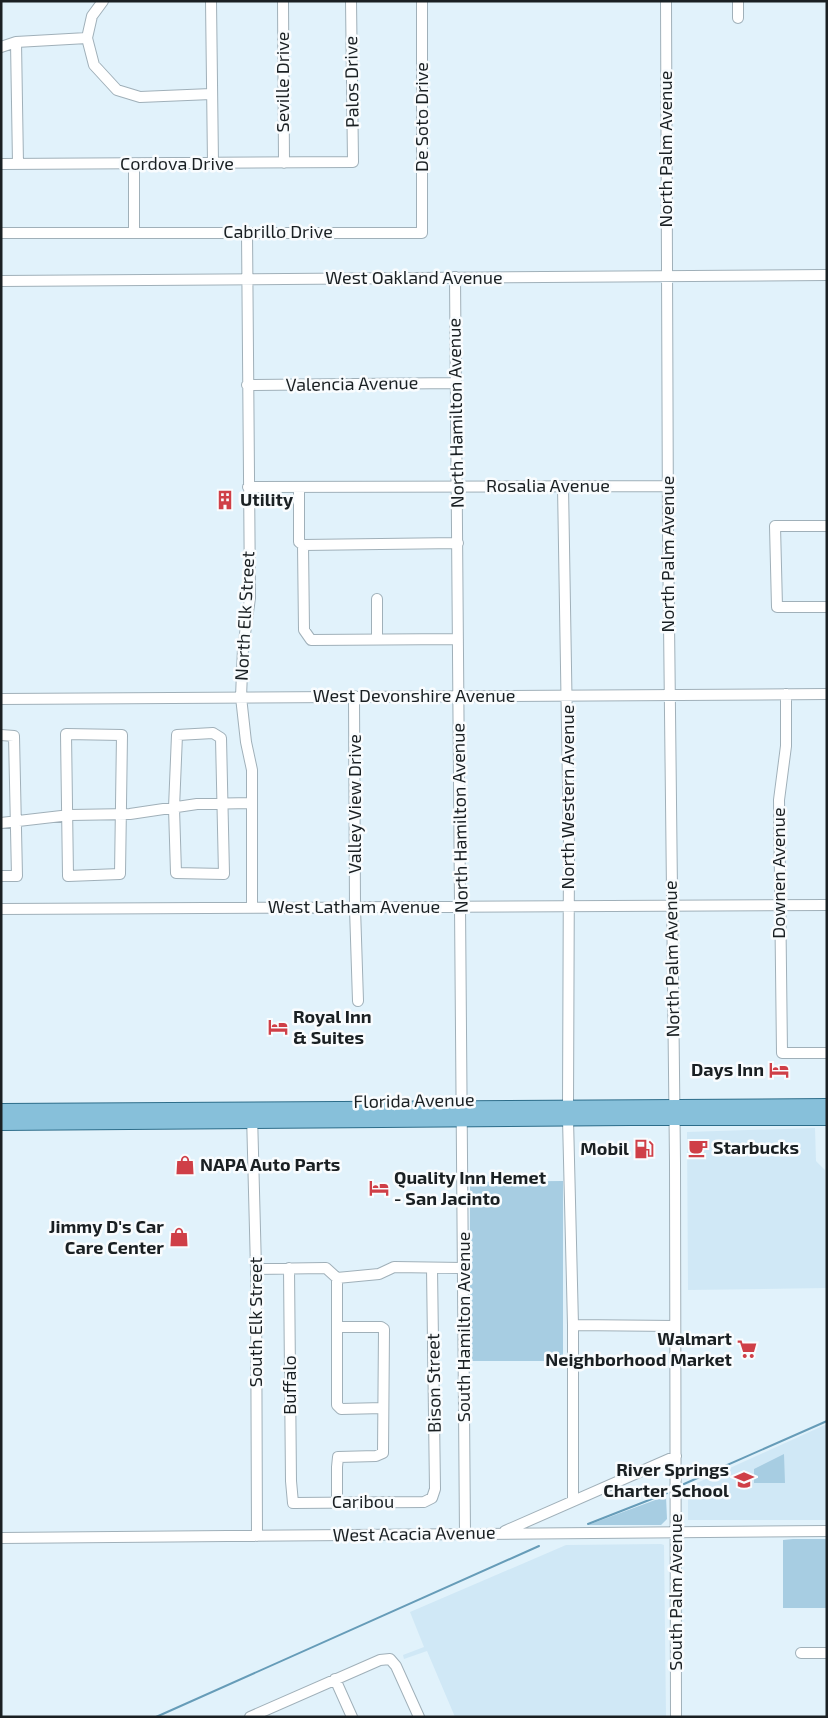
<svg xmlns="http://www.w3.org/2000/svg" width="828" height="1718" font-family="'Exo 2',sans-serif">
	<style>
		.built { fill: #d0e8f6 }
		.green { fill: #a7cde2 }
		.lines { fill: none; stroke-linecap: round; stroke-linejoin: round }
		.stream { stroke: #669cb8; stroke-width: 2 }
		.minor-casing { stroke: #a0b0b9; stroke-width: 12 }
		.major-casing { stroke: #2d6d8a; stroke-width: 16 }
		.minor { stroke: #fff; stroke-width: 10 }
		.major { stroke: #87c0da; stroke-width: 14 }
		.labels { text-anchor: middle; stroke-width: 5; stroke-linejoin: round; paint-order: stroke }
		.street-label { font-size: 18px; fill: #1a2023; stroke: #f9fcfe }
		.poi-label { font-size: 18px; font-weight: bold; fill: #1a2023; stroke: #f9fcfe; text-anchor: start }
	</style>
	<rect width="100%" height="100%" fill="#e1f2fb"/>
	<path class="built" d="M815,1128l1,33 9,9 1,118 -138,2 -1,-158z
		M827,1424v96h-139v-33z
		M661,1544l3,1 2,172h-211l-28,-66 -23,8 -1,-4 21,-8 -14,-35 156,-67z"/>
	<path class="green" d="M563,1181v180h-93v-179z
		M784,1454l1,29h-31v-14z
		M666,1496l1,23 -6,6h-73z
		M793,1539h34v69h-44v-68z"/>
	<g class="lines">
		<path class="stream" d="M684,1484l143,-63
			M588,1524l79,-31
			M156,1717l383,-171"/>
		<defs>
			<path id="minor" d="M103,1l-11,15 -5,22 7,27 23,25 23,7 71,-3
				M211,1l2,163
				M283,1l1,162
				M666,1l2,531 7,630 1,555
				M738,1v17
				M16,42l2,122
				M1,47l15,-5 71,-4
				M1,164l352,-2 -2,-161
				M134,164v68
				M247,232l3,366 -7,50 -2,49 5,45 6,28v138
				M1,233h421v-232
				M455,277l10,1257
				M1,281l826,-6
				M247,385l209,-2
				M563,486l6,362 -1,259
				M248,487l420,-1
				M299,487v55l4,3 1,85 7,10 147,-1
				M827,526h-52l2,81h50
				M303,545l155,-2
				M377,599v41
				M786,694v52l-7,54 3,253h45
				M354,696l1,212 3,93
				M1,699l826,-5
				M213,733l8,5 3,136 -48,-1 -2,-65 3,-73z
				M66,734l56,1 -2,139 -52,2z
				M1,735l13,1 3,140h-16
				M1,823l69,-8 60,-1 67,-10 55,-1
				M1,909l826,-4
				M252,1114l4,155 1,267
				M568,1119l5,206v176
				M289,1268l2,213 2,22 131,-1 8,-4 3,-9 -3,-221
				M256,1269l70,-1 11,10 42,-4 15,-7 69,1
				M337,1278v127l4,4 42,-1
				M573,1325l102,1
				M337,1503v-36l1,-10 38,-1 7,-3 1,-124 -3,-2h-44
				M505,1531l171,-75
				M1,1538l826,-7
				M801,1653h26
				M335,1679l17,38
				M250,1717l130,-57 10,-1 6,7 23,51"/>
			<path id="major" d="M1,1111l826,-5
				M1,1123l629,-5h197"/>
		</defs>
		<use href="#minor" class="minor-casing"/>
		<use href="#major" class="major-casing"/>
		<use href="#minor" class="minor"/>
		<use href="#major" class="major"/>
	</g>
	<defs>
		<symbol id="building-bare" viewBox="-9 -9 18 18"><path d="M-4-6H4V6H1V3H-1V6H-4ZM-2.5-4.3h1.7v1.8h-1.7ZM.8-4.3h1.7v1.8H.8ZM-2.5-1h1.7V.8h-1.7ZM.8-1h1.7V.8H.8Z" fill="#cf3f47" stroke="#f9fcfe" stroke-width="2.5" paint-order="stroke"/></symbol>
		<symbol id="hotel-bare" viewBox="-9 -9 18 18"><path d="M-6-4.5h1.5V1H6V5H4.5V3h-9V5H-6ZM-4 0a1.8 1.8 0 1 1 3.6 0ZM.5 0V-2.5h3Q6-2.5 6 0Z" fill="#cf3f47" stroke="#f9fcfe" stroke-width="2.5" paint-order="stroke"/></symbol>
		<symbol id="cafe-bare" viewBox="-9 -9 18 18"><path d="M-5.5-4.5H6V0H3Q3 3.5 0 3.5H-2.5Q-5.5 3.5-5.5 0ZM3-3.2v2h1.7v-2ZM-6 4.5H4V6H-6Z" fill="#cf3f47" stroke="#f9fcfe" stroke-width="2.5" paint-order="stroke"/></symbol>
		<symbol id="fuel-bare" viewBox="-9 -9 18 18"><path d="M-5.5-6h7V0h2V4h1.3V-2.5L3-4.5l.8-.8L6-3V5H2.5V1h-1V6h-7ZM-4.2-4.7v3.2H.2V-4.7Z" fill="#cf3f47" stroke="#f9fcfe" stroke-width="2.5" paint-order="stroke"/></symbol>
		<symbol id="shop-bare" viewBox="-9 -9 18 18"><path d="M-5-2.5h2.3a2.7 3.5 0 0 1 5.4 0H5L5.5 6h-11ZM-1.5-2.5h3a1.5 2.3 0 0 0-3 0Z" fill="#cf3f47" stroke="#f9fcfe" stroke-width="2.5" paint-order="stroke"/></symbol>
		<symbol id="supermarket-bare" viewBox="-9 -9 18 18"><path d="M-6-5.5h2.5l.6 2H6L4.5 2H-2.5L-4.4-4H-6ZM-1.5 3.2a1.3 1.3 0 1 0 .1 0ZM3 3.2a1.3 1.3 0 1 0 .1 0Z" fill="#cf3f47" stroke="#f9fcfe" stroke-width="2.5" paint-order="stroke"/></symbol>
		<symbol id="school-bare" viewBox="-9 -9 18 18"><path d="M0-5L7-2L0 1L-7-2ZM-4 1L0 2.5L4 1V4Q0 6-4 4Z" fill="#cf3f47" stroke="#f9fcfe" stroke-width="2.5" paint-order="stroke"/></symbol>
	</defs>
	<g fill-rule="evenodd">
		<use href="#building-bare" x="211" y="486" width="28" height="28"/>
		<use href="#hotel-bare" x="264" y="1013" width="28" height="28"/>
		<use href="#hotel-bare" x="765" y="1056" width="28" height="28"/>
		<use href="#cafe-bare" x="684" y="1134" width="28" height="28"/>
		<use href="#fuel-bare" x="630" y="1135" width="28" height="28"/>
		<use href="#shop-bare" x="171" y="1151" width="28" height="28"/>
		<use href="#hotel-bare" x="365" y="1174" width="28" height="28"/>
		<use href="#shop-bare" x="165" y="1223" width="28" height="28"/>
		<use href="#supermarket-bare" x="733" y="1335" width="28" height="28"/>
		<use href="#school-bare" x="730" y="1466" width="28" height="28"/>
	</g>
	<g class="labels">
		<g class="street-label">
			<text transform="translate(283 82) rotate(-90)" y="6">Seville Drive</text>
			<text transform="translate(352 82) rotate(-91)" y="6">Palos Drive</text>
			<text transform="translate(422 117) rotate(-90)" y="6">De Soto Drive</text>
			<text transform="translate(666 149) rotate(-90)" y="6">North Palm Avenue</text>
			<text x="177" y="170">Cordova Drive</text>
			<text x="278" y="238">Cabrillo Drive</text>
			<text x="414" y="284">West Oakland Avenue</text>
			<text transform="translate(352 384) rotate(-1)" y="6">Valencia Avenue</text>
			<text transform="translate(456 413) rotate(-91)" y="6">North Hamilton Avenue</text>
			<text x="548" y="492">Rosalia Avenue</text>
			<text transform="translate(668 554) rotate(-90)" y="6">North Palm Avenue</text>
			<text transform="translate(245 616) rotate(-87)" y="6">North Elk Street</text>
			<text x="414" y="702">West Devonshire Avenue</text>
			<text transform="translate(568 797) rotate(-90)" y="6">North Western Avenue</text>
			<text transform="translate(355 804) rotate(-90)" y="6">Valley View Drive</text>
			<text transform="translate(460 818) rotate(-91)" y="6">North Hamilton Avenue</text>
			<text transform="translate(779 873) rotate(-90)" y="6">Downen Avenue</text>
			<text x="354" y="913">West Latham Avenue</text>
			<text transform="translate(672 959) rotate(-91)" y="6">North Palm Avenue</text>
			<text transform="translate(414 1101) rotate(-1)" y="6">Florida Avenue</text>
			<text transform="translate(256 1322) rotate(-90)" y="6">South Elk Street</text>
			<text transform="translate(464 1327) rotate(-90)" y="6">South Hamilton Avenue</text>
			<text transform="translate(434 1383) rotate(-91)" y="6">Bison Street</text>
			<text transform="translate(290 1385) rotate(-90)" y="6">Buffalo</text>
			<text x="363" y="1508">Caribou</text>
			<text transform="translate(414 1534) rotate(-1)" y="6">West Acacia Avenue</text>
			<text transform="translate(676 1592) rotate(-90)" y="6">South Palm Avenue</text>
		</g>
		<g class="poi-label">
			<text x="240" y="506">Utility</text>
			<text x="293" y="1023">Royal Inn<tspan x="293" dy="21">&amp; Suites</tspan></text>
			<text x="764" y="1076" text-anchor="end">Days Inn</text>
			<text x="713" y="1154">Starbucks</text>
			<text x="629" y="1155" text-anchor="end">Mobil</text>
			<text x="200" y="1171">NAPA Auto Parts</text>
			<text x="394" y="1184">Quality Inn Hemet<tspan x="394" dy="21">- San Jacinto</tspan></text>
			<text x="164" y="1233" text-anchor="end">Jimmy D's Car<tspan x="164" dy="21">Care Center</tspan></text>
			<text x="732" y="1345" text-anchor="end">Walmart<tspan x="732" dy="21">Neighborhood Market</tspan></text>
			<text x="729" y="1476" text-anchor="end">River Springs<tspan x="729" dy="21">Charter School</tspan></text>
		</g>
	</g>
	<rect width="828" height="1718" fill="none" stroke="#1a2023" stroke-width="5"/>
</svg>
